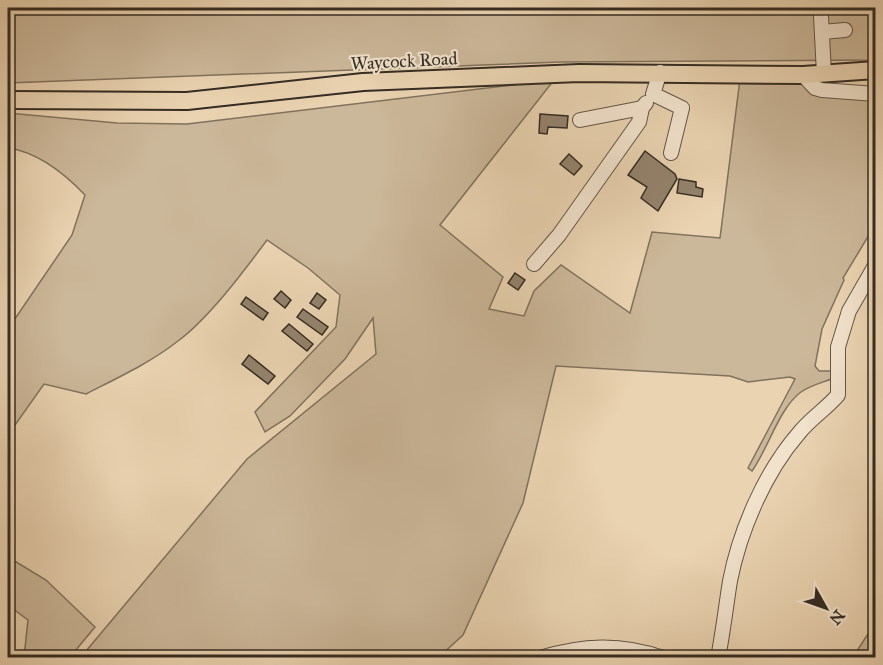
<svg xmlns="http://www.w3.org/2000/svg" width="883" height="665" font-family="'IM FELL Great Primer',serif">
	<style>
		.green { fill: #cbb799; stroke: #80725e; stroke-width: 1.5 }
		.building { fill: #93836d; stroke: #342c23; stroke-width: 1.5 }
		.lines { fill: none; stroke-linecap: round; stroke-linejoin: round }
		.minor-casing { stroke: #625646; stroke-width: 16 }
		.major-casing { stroke: #342c23; stroke-width: 20 }
		.path { stroke: #342c23; stroke-width: 1.5; stroke-dasharray: 1.5 3; stroke-linecap: butt }
		.minor { stroke: #f1e2cc; stroke-width: 14 }
		.major { stroke: #ead3b1; stroke-width: 16 }
		.labels { text-anchor: middle; stroke-width: 4.5; stroke-linejoin: round; paint-order: stroke }
		.street-label { font-size: 18px; fill: #342c23; stroke: #f1e2cc }
	</style>
	<rect width="100%" height="100%" fill="#ead3b1"/>
	<filter id="stains"><feTurbulence type="fractalNoise" baseFrequency=".00333" numOctaves="4"/><feColorMatrix values="0 0 0 0 .2 0 0 0 0 .09 0 0 0 0 .02 0 0 0 .5 -.17"/></filter>
	<radialGradient id="worn" r=".72"><stop offset=".6" stop-color="#630" stop-opacity="0"/><stop offset="1" stop-color="#630" stop-opacity=".3"/></radialGradient>
	<path class="green" d="M8,8h867v52l-314,2 -553,21z
		M740,79l55,1 7,3 73,17v125l-32,53 1,2 -22,49 -7,37 4,5h13l4,6c-11,5 -25,8 -35,15 -22,16 -33,57 -49,79l-4,-3 47,-89 -5,-2 -42,5 -18,-6 -174,-10 -33,137 -60,132 -24,22h-358l166,-198 129,-105 -3,-36 -28,41 -55,57 -25,16 -10,-20 81,-85 4,-32 -32,-27 -41,-28c-23,31 -58,78 -89,101 -28,22 -61,37 -92,53l-42,-10 -36,51v-106l64,-94 13,-40c-20,-21 -48,-43 -77,-47v-35l109,10 70,1 367,-44 -114,145 63,52 -14,32 35,7 10,-25 27,-26 69,48 22,-81 68,6z
		M8,557l38,23 49,47 -25,30h-46l4,-37 -20,-15z
		M875,623v34h-22z"/>
	<path class="building" d="M540,114l28,2 -1,12 -19,-1 -1,7 -8,-1z
		M645,151l30,23 2,5 -19,32 -17,-13 6,-11 -19,-12z
		M569,154l13,12 -8,9 -14,-11z
		M679,179l17,3v5l7,2 -1,8 -25,-4z
		M515,273l10,7 -7,10 -10,-7z
		M281,291l10,9 -6,8 -11,-9z
		M317,293l9,7 -7,9 -9,-6z
		M246,297l22,16 -5,7 -22,-16z
		M303,309l25,18 -6,8 -25,-18z
		M289,324l24,20 -6,7 -25,-20z
		M249,355l26,21 -7,8 -26,-20z"/>
	<g class="lines">
		<defs>
			<path id="minor" d="M821,16l3,58
				M822,32l23,-2
				M660,72l-7,22 29,14 -11,45
				M803,75l12,13 7,2 54,4
				M580,120l62,-12 4,-5
				M534,264l25,-29 80,-113 3,-14
				M540,658c43,-13 80,-15 123,0
				M718,658c5,-26 8,-52 12,-77 10,-51 35,-109 69,-148 11,-14 27,-24 39,-38v-48l11,-36 27,-47"/>
			<path id="major" d="M8,100l179,1 176,-19 216,-9 224,2 73,-5"/>
		</defs>
		<use href="#minor" class="minor-casing"/>
		<use href="#major" class="major-casing"/>
		<path class="path" d="M8,620l3,24 -2,14"/>
		<use href="#minor" class="minor"/>
		<use href="#major" class="major"/>
	</g>
	<g class="labels">
		<g class="street-label">
			<text transform="translate(404 61) rotate(-3)" y="6">Waycock Road</text>
		</g>
	</g>
	<rect width="883" height="665" fill="none" stroke="#ead3b1" stroke-width="30"/>
	<rect x="9" y="9" width="865" height="647" fill="none" stroke="#342c23" stroke-width="3"/>
	<rect x="15" y="15" width="853" height="635" fill="none" stroke="#342c23" stroke-width="1.5"/>
	<g transform="translate(826 608) rotate(130)" stroke="#f1e2cc" stroke-width="4.5" paint-order="stroke">
	<path d="M0-4.5L10 22L0 15L-10 22Z" fill="#342c23"/>
	<text y="-9" font-size="16" font-weight="bold" text-anchor="middle" fill="#342c23">N</text>
	</g>
	<rect width="100%" height="100%" filter="url(#stains)"/>
	<rect width="100%" height="100%" fill="url(#worn)"/>
</svg>
